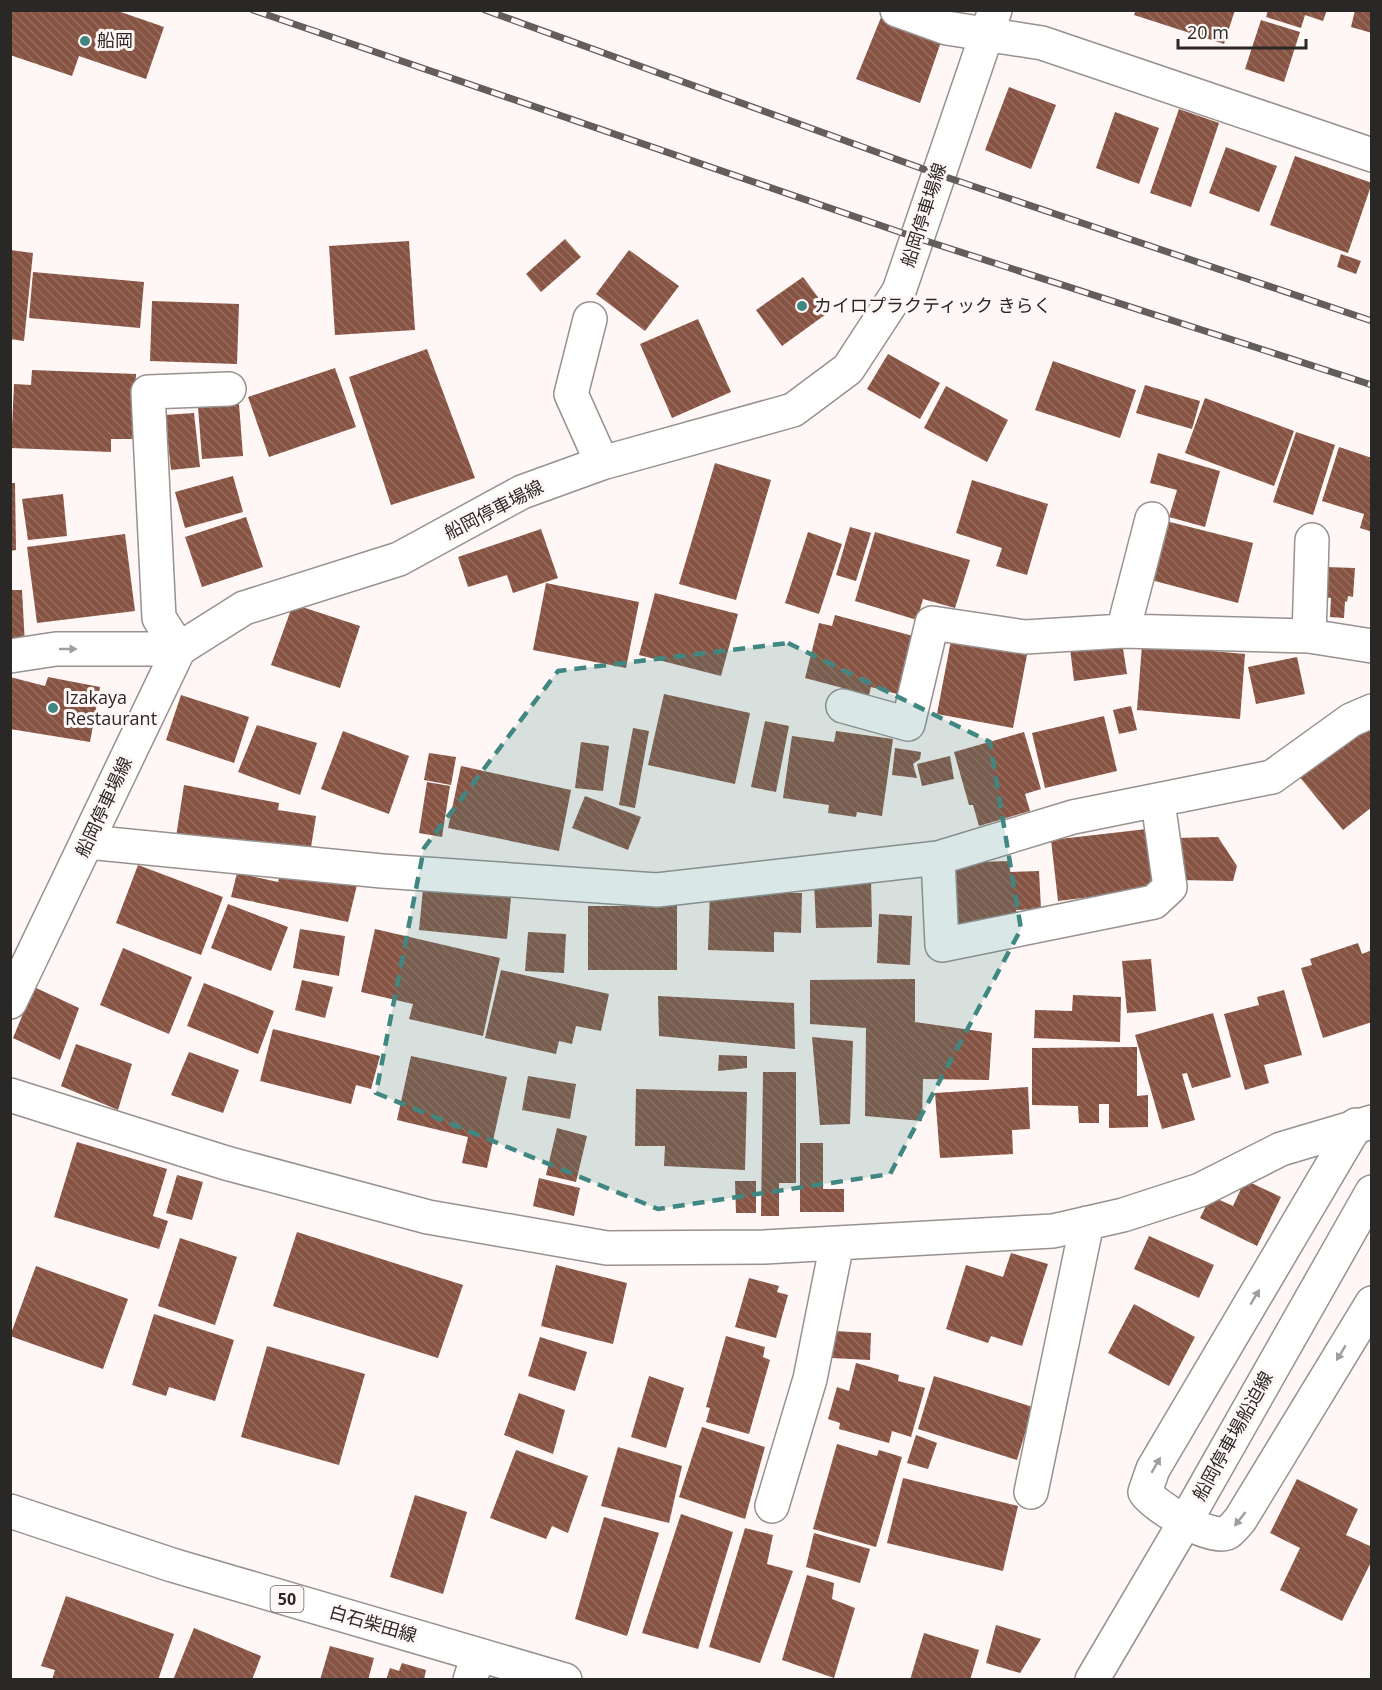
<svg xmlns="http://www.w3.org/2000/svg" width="1382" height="1690" font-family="'Open Sans','Noto Sans JP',sans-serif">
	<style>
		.building { fill: url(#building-back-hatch) }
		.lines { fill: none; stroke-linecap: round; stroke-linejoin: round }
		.minor-casing { stroke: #97918f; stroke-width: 36 }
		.major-casing { stroke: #97918f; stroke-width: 36 }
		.minor { stroke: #fff; stroke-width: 33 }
		.major { stroke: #fff; stroke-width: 33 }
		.rail-casing { stroke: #615e5c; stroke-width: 7 }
		.rail { stroke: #fef7f5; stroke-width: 4.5; stroke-dasharray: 14; stroke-linecap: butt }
		.oneway { fill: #9f9e9e }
		.marked { fill: #408781; fill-opacity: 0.2; stroke: #408781; stroke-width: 4.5; stroke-dasharray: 12 8; stroke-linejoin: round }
		.poi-dot { fill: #408781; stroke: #fef7f5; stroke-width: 2 }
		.labels { text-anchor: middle; stroke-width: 6; stroke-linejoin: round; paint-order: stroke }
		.shield { fill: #fef7f5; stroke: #6a6665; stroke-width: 1.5 }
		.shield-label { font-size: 16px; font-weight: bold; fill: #2a2827 }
		.poi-label { font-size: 18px; fill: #2a2827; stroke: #fef7f5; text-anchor: start }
		.street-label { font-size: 18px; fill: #2a2827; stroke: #fef7f5 }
	</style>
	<defs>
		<pattern id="building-back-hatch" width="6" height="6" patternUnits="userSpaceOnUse" patternTransform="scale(1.5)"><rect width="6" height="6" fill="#875342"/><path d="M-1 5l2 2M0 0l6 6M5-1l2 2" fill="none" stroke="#956e61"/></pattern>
	</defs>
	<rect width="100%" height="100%" fill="#fef7f5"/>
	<path class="building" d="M10,10h105l49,17 -18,52 -67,-23 -7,20 -62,-21z
		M1136,10h99l-11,34 -90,-29z
		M1268,10h59l-4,11 -18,-6 -4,13 -35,-11z
		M1355,10h17v23l-21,-6z
		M882,15l60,24 -22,64 -64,-24z
		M1261,20l39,12 -16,50 -39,-13z
		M1009,87l47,18 -25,64 -46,-19z
		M1179,109l40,14 -28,84 -41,-14z
		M1115,112l44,16 -20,56 -43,-16z
		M1226,147l51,19 -18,46 -50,-19z
		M1295,156l77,27 -24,70 -78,-28z
		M565,239l16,18 -40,35 -15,-18z
		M409,241l6,89 -80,5 -6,-89z
		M10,250l23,3 -9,88 -14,-2z
		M629,250l50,36 -34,45 -49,-37z
		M1341,254l20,7 -5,13 -19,-7z
		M33,272l111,10 -4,46 -111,-10z
		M803,277l26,35 -47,34 -26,-36z
		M152,301l87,3 -2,60 -87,-3z
		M698,319l33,73 -59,26 -32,-74z
		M427,349l48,129 -84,27 -42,-128z
		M888,354l52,29 -20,36 -53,-30z
		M1053,361l83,29 -16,48 -85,-28z
		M335,368l21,59 -87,30 -21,-60z
		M32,370l104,4 -2,65h-23v13l-100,-4 3,-64 17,1z
		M1145,385l55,16 -8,28 -56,-16z
		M946,386l62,34 -21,42 -63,-34z
		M1205,398l89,33 -20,55 -89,-33z
		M239,404l4,52 -41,3 -4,-52z
		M194,413l6,54 -29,3 -6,-55z
		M1296,432l39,13 -22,70 -40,-13z
		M1339,447l33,11v74l-12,-4 4,-14 -42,-13z
		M1158,453l62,18 -15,56 -36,-10 8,-27 -27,-7z
		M715,463l56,17 -35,120 -57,-16z
		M233,476l10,36 -58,16 -10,-36z
		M972,480l76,24 -21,71 -31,-9 6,-18 -46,-15z
		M10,483h5l1,67 -6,1z
		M63,494l4,42 -39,4 -6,-41z
		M246,517l17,50 -61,20 -17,-50z
		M1166,521l87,22 -15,60 -87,-23z
		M850,527l21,6 -15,48 -20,-6z
		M541,529l17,49 -45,15 -6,-18 -39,12 -10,-30z
		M808,532l34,12 -23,70 -34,-11z
		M875,532l95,28 -15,48 -32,-9 -6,21 -62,-19z
		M125,534l10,77 -98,12 -10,-76z
		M1326,567l29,1 -2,29 -5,-1 -1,6 -2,-1 -1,17 -14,-1 1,-19 -7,-1z
		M546,583l93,19 -13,66 -93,-18z
		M10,590h12l3,55h-15z
		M655,593l83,21 -17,62 -82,-21z
		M293,604l67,22 -20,62 -69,-23z
		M835,615l78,21 -16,58 -26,-7 -2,8 -64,-17 14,-55 13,3z
		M951,640l76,15 -14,73 -76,-14z
		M1122,642l5,32 -53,7 -4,-33z
		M1142,645l103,9 -5,65 -103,-9z
		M1297,657l8,37 -49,10 -8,-37z
		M10,677l35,9 3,-9 52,10 -10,55 -80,-13z
		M664,694l86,19 -15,71 -87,-19z
		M181,695l68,22 -15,46 -68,-23z
		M1131,706l6,24 -18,4 -6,-24z
		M1104,716l13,55 -72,17 -13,-55z
		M765,721l24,5 -13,66 -25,-5z
		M257,725l60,18 -17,52 -62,-23z
		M1372,725v82l-29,23 -45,-55z
		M633,728l16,3 -14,77 -16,-3z
		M343,731l66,25 -20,58 -68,-25z
		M836,731l57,8 -11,77 -25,-4 -1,5 -28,-4 1,-8 -46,-7 9,-62 42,6z
		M1024,732l17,57 -16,5 5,17 -51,15 -6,-21h-4l-15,-53z
		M581,742l28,4 -6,45 -28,-3z
		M895,748l26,4 -1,7 -7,5 4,14 -25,-3z
		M429,753l27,4 -5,28 -27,-5z
		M950,756l4,23 -32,7 -5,-22z
		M461,766l110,24 -12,61 -111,-23z
		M427,782l23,4 -8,51 -23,-4z
		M184,785l95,18 -1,7 38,6 -7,44 -133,-23z
		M585,796l56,21 -13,33 -56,-22z
		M1147,829l8,60 -97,12 -7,-61z
		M1218,837l19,29 -4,15 -55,-1 -3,-42z
		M1009,861l1,11 29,-1 2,38 -25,1 1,13 -65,3 -3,-63z
		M138,865l85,32 -22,58 -85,-32z
		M282,868l75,17 -9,37 -117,-25 6,-24 41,9z
		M871,879l1,48 -56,1 -2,-48z
		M423,889l88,8 -4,42 -88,-9z
		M710,891l92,2 -1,40 -27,-1v20l-66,-2z
		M228,904l60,23 -17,44 -60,-23z
		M588,906h89v64h-89z
		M879,914l33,2 -2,49 -33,-2z
		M300,929l45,7 -6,40 -46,-8z
		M375,929l125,29 -17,78 -74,-17 4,-15 -52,-12z
		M528,932l38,2 -2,39 -39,-2z
		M1358,943l4,11 10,-4v72l-49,16 -22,-70 11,-3 -2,-6z
		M123,948l69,29 -23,57 -69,-29z
		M1151,959l5,52 -29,2 -5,-52z
		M501,970l108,24 -8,37 -25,-5 -4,18 -13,-3 -3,13 -71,-16z
		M915,979v43l77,11 -3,47 -66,-1 -1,42 -57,-5 1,-88 -56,-4v-44z
		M302,980l31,7 -8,31 -30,-8z
		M204,983l70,28 -16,43 -71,-28z
		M34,987l45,21 -19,52 -47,-22z
		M1284,990l18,65 -38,10 5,18 -24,7 -21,-76 35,-9 -2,-8z
		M1073,995l48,2 -1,45 -86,-4 1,-28 37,1z
		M658,996l136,7 1,46 -136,-13z
		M1213,1013l18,64 -39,11 -5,-15 -5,1 13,46 -33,9 -27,-94z
		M273,1029l107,27 -9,33 -15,-4 -5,19 -91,-23z
		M812,1037l41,4 -3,83 -30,1z
		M76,1044l56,20 -14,46 -57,-24z
		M1137,1047v49l11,-1v32l-39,1v-24h-10v19h-20l-1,-17 -46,-1v-57z
		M189,1052l50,18 -16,43 -52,-18z
		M719,1055l28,1v12l-29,3z
		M411,1056l96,21 -20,91 -25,-5 6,-26 -71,-17z
		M763,1072h33v111h-17v33h-18z
		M528,1076l48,8 -6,35 -48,-9z
		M1028,1087l2,42 -18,1 1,24 -73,4 -5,-65z
		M636,1089l111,3 -2,78 -81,-4 1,-20h-30z
		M557,1128l30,8 -11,46 -30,-7z
		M77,1142l90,27 -14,47 15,5 -9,28 -105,-32z
		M800,1143h23v46h21v23h-44z
		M177,1175l26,7 -11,38 -26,-7z
		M539,1178l41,10 -6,28 -41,-10z
		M1245,1180l36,17 -24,49 -57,-28 11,-22 22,10z
		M735,1181h21v32h-20z
		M297,1232l166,53 -25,73 -165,-52z
		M1149,1236l65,29 -15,33 -65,-29z
		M180,1238l57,19 -22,68 -57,-19z
		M1011,1253l37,11 -26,82 -31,-10 -3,7 -42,-14 20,-64 37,12z
		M556,1265l71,18 -14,61 -72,-18z
		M36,1266l92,33 -25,70 -93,-33z
		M749,1278l30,8 -2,6 11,3 -12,43 -41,-11z
		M1134,1304l61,33 -26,49 -61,-33z
		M154,1314l80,26 -19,61 -46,-14 -3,9 -34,-11z
		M833,1331l38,2 -1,27 -38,-2z
		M726,1336l39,11 -2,10 7,3 -21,74 -43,-12 4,-14 -4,-1z
		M540,1337l47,15 -12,39 -47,-15z
		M267,1346l98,28 -26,91 -98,-28z
		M856,1363l43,12 -1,6 27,7 -14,49 -19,-6 -3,12 -50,-14 1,-6 -12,-4 9,-32 12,4z
		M649,1376l35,12 -18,60 -35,-11z
		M934,1376l99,31 -16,53 -99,-31z
		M519,1393l46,17 -12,44 -49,-19z
		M702,1427l63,20 -20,72 -66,-22z
		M916,1435l21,8 -9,26 -21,-6z
		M837,1444l40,12 2,-6 23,7 -26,90 -63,-18z
		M618,1447l64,19 -13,57 -68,-17z
		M516,1450l72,26 -20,57 -16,-7 -6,13 -56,-21z
		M903,1478l115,28 -15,65 -116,-28z
		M1297,1479l61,30 -12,26 26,12v13l-30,61 -62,-31 20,-42 -30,-15z
		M415,1495l52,17 -24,82 -53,-17z
		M681,1514l52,18 -35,117 -56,-16z
		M604,1517l55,16 -32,103 -52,-17z
		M745,1528l28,7 -6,29 26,7 -33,92 -51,-16z
		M814,1533l56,16 -10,34 -54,-16z
		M807,1575l27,8 -2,16 23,9 -21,70 -52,-18z
		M66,1596l108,38 -16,46h-106l3,-10 -14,-4z
		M996,1625l45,14 -21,34 -34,-10z
		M194,1628l67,28 -9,24h-79z
		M924,1633l55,17 -9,30h-60z
		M330,1646l44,12 -6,22h-48z
		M402,1663l24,7 -2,10h-38l4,-12 9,3z"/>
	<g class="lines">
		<defs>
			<path id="minor" d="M897,10l50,18 95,15 330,112
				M590,319l-19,75 31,69
				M1123,631l29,-112
				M1309,636l3,-96
				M179,649l-20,-31 -11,-226 81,-3
				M10,656l46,-7h123
				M843,706l65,18 24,-101 93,14 98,-6 186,5 63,10
				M88,842l294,29 275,19 281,-32 135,-41 199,-40 79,-57 21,-9
				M938,858l4,87 212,-43 16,-15 -12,-85
				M10,1002l169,-353 65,-41 155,-49 123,-67 80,-29 191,-53 55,-41 51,-78 96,-281
				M10,1095l216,68 202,54 179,31 157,-1 289,-16 70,-16 77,-25 81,-41 91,-27
				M1031,1492l56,-269
				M772,1506l38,-127 27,-136
				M470,1680l8,-25"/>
			<path id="major" d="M1356,1125l-203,344 -8,23c9,14 64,48 82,41 4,-2 9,-9 13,-13l132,-217
				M10,1511l162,54 393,115
				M1092,1680l93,-158 187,-330"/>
		</defs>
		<use href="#minor" class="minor-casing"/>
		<use href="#major" class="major-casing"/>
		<use href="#minor" class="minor"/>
		<use href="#major" class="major"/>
		<defs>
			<path id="rail" d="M253,10l664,228 455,147
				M485,10l452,164 435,147"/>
		</defs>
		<use href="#rail" class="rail-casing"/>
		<use href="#rail" class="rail"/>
	</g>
	<defs><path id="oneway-solid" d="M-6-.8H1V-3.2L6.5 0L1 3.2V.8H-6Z" transform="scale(1.5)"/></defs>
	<g class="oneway">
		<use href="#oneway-solid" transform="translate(68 649)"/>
		<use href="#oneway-solid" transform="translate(1255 1297) rotate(-59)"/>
		<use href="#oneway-solid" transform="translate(1341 1353) rotate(121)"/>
		<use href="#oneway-solid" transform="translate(1156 1465) rotate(-60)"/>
		<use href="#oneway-solid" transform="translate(1240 1519) rotate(128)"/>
	</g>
	<path class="marked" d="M788,643l202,99 31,187 -131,245 -232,35 -282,-116 48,-245 134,-177z"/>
	<g class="poi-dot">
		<circle cx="85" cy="41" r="6"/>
		<circle cx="802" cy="306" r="6"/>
		<circle cx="53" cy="708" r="6"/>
	</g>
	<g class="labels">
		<rect class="shield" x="270.5" y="1586" width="33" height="26" rx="4.5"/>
		<g class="shield-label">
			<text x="287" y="1605">50</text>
		</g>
		<g class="poi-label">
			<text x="97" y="47">船岡</text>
			<text x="814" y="312">カイロプラクティック きらく</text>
			<text x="65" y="704">Izakaya<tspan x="65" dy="21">Restaurant</tspan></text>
		</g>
		<g class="street-label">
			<text transform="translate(924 215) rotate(-72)" y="6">船岡停車場線</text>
			<text transform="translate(494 510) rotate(-27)" y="6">船岡停車場線</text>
			<text transform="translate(104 807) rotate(-65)" y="6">船岡停車場線</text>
			<text transform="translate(1233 1436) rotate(-61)" y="6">船岡停車場船迫線</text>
			<text transform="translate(373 1624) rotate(16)" y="6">白石柴田線</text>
		</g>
	</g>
	<rect width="1382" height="1690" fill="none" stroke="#2a2827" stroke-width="24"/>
	<path d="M1178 39v9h128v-9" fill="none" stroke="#2a2827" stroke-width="3"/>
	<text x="1187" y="39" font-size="18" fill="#2a2827" stroke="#fef7f5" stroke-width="4.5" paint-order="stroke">20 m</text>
</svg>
